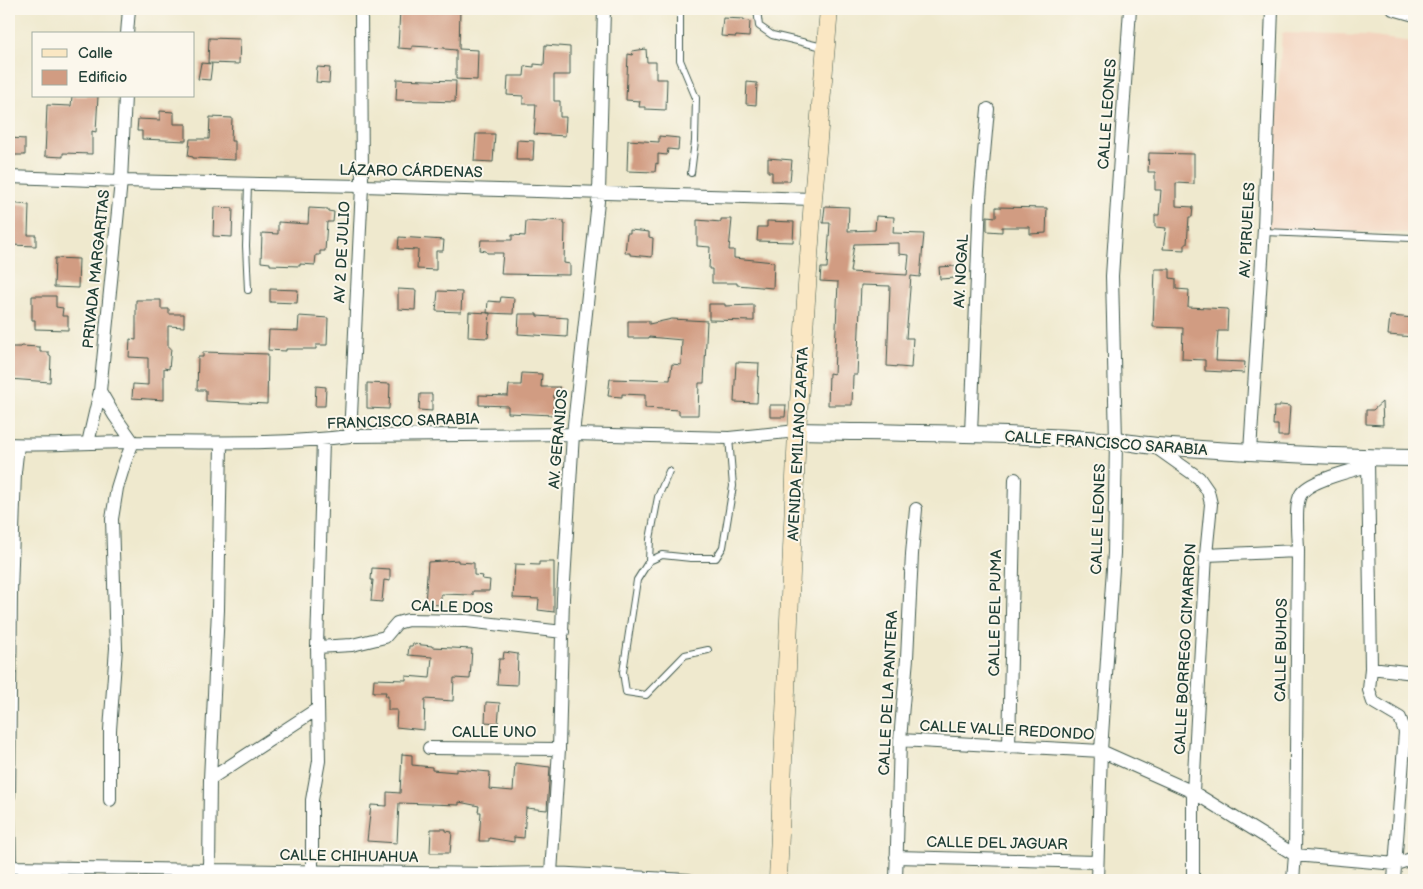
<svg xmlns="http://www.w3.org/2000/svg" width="1423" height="889" font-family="'Balsamiq Sans',sans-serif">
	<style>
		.built { fill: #f3d4bf }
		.building { fill: #d19c82; fill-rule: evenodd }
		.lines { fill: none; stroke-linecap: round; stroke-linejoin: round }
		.service-casing { stroke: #3e574b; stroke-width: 8 }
		.minor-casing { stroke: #3e574b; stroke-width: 14 }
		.tertiary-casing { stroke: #3e574b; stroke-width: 18 }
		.secondary-casing { stroke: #3e574b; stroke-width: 19 }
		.service { stroke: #fff; stroke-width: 6 }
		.minor { stroke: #fff; stroke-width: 12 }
		.tertiary { stroke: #fff; stroke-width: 16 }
		.secondary { stroke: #fae7c3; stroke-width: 18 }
		.labels { text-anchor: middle; stroke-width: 4; stroke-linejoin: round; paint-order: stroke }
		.street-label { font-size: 15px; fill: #1f3d34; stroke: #fbf7ec }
	</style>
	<rect width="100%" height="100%" fill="#fbf7ec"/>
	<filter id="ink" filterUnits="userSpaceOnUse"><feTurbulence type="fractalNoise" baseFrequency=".02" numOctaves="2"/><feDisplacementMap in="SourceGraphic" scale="10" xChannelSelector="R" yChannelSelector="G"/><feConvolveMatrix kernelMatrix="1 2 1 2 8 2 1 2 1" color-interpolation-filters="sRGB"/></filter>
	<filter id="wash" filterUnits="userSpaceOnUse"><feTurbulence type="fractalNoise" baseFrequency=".0096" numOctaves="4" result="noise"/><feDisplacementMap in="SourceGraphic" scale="20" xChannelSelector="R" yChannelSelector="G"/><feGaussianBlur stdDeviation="1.12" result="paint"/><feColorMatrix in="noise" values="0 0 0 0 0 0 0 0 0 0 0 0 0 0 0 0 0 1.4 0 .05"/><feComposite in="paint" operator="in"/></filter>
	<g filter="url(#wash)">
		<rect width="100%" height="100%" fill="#efe9ce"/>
		<path class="built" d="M1282,33l83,3 49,6v191l-146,-3z"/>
		<g id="blocks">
			<path class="building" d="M400,9h60l-1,40 19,1 -1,30 -21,-1v-29l-11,-1v-1l-33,-2v3l-14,-1z
				M723,18l21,1v1l6,1 -1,16 -13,-1v1l-15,-1z
				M209,38l31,1 -1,25 -31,-1z
				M545,45l25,2v28h-16v26h6v16h6l-1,19 -31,-2 2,-30h-13v-8l-16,-1 1,-19h16l1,-10 9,1v-3l10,1z
				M646,49l1,13h9v17h11l-1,31 -21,-1v-2h-6l1,-6 -14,-1 2,-46 5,1 -1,-4z
				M201,63l11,1 -2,16 -12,-1z
				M317,67l13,1 -1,15 -13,-1z
				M397,79l59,2 -1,21 -59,-2z
				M747,82l10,1 -1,22 -10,-1z
				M72,96h26l-2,36 -4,-1v23l-29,-1v4l-18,-1 2,-51 24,1z
				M160,111l14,1v12h12v17l-44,-2v-8h-5l1,-12 22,1z
				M210,117l22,1 -1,23h4v19l-42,-2v-1l-5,-1 2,-17h19z
				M476,134h19l-2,28 -19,-1z
				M659,136l20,2 -1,12 -10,-1 -1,6 -9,-1v10l-2,-1 -1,9 -28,-1 1,-31 31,2z
				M9,138l16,1v16h-16z
				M517,140l17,1 -1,19h-17z
				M1149,153l45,1v30l-18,-1v23l17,1 -1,10h-3l-2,27h-2v6l-22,-1 3,-21 -11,-1v-12h4l2,-25h-6v-18h-7z
				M768,158l24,2 -2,21h-18v-9h-4z
				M9,203l20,2 -1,30h8v11l-25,-1 1,-17h-3z
				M825,206l24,1 -1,24 27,-1 1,-14 18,1 -1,16 31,1 -4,43 -9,-1 -5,62h7l-2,30 -24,-2 3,-80 -29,-1 -4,90h-4l-1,30h-24l1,-32 5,1 4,-92 -18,-1 1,-13h6l3,-45h-7zM899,243v11l10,1 -2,20 -57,-3 4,-28z
				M214,207l19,1 -1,29 -19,-1z
				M996,207l51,1 -1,25 -16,1v-7h-28v5l-15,-1v-15l9,1z
				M309,208l19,1v2l6,1 -1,10h-6l-2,29h-5v4h-4l-1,10 -15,-1v2l-30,-1v-2l-9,-1 1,-29 16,1v-12l30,2z
				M721,219h11l-3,31h5v8l40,4 -1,26 -36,-3v-2h-25v-14h-3l1,-22 -13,-1v-26l24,2z
				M548,220l16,1v3h1l-1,39 6,1v11l-69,-1 2,-21h-16l-1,-2 -6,-1 1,-10h31v-5l13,1 1,-15 16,1 6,-1z
				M767,221l27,1 -1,20 -36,-1 1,-14h9z
				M630,230l19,2v5l4,1 -1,19 -22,-2v-2h-5l2,-20h3z
				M399,237l45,3 -1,11h-7v19l-19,-1 1,-19 -20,-1z
				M55,258l24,1 -1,29 -24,-1z
				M955,266l1,12 -16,1 -1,-12z
				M1155,269h15v9l6,1v10l13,1 -1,17 40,2 -1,22h-9l-2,30 29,1 -1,11 -39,-2v-11l-23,-1 1,-31 -30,-1z
				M270,289l28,1 -1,13 -27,-1z
				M398,289l18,1 -1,20 -17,-1z
				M438,291l24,1 -1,20 -25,-1z
				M32,296h24v11l7,1 -1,8h6v14l-33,-1v-9h-3z
				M501,297l13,1 -1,16 -26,-1 1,-12 12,1z
				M136,300h25v9h8v5h15v13l-16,-1v22h3l-2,21 -5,-1v32l-32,-2 1,-14 15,1v-27l-19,-1 1,-18 6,1z
				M709,304h16v2l29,-1v16l-45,-1z
				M469,312l21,1 -2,25 -20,-1z
				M519,314h18v2l31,2 -1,19 -49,-3z
				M299,316l29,2 -1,27h-11v4h-30v2l-18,-1 1,-20 29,1z
				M1390,316l24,2v19l-26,-2z
				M672,319l35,2 -3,62h-5l-1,32h-19v-5l-34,-2v-13l-23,-1v3l-14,-1 2,-17 34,1v-1l26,1 2,-16 9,1 1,-25 -33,-3v1h-21v-17h21v3z
				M21,346l19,1v5h9v4h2l-1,26 -41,-3v-32h11z
				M203,352l65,2 -1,50 -61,-3v-11h-9l1,-33h5z
				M736,362l23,1 -2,40 -23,-1z
				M522,373l20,1 -1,13h19l-6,7 -1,21 -45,-2v-7l-29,-1v-10l29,1 1,-11h12z
				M367,383l23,1 -1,25 -22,-1z
				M316,386l10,1 -1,19h-10z
				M420,394h12v17l-13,-1z
				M1382,402l1,23 -17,-1v-14h7z
				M770,405h16l-1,12h-15z
				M1280,405l10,1 -2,30h-10v-11h-5l1,-18h6z
				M458,560v2l16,1v12l9,1 -1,3 8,1 -1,11h-16v4l-32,-1v11l-16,-1 3,-42z
				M539,562h15v50l-16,-2 1,-11 -26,-1 2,-34 24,1z
				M372,568l18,1v12l-6,-1 -2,22 -11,-1 2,-21h-2z
				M413,644l19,2v1l40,2 -2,30 -16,-1 -1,23 -28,-2 -1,31 -28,-3 1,-17h-9v-14h-3l1,-4h-13l1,-13 32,1v-4l24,2 2,-21 -24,-2 1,-9h3z
				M504,652l14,2 -1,31 -20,-1 2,-25h4z
				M486,702l14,1 -2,20 -13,-1z
				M402,754l10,1v10l20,2v3l24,2v-3l34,3 -1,17 24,2 2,-28 35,4 -3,43 -21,-2 -2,30 -10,-1v5l-25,-4v3h-10l2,-29h-3l1,-6 -20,-4v3l-60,-2 -2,40 -30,-2 4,-36 16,1v-14l13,1z
				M431,829h15v2l6,1 -2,21h-20z"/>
		</g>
	</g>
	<g filter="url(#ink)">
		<use href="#blocks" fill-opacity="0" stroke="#3e574b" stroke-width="1"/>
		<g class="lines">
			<defs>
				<path id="service" d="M680,9v51l16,38 -1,43 -4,32
					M757,9l2,17 13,9 51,12
					M1264,232l148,6
					M248,290l-2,-44 2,-62
					M649,561l1,-22 8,-42 11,-26
					M708,650l-23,5 -39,40 -20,-3 -3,-20 14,-92 12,-19 13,-6 29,3h25l7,-11 10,-61 -4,-48"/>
				<path id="minor" d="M1393,9l21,6
					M127,34l2,-25
					M9,177l112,4 241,5 451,13
					M100,391l14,24 19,27 -8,20 -8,26 -5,31 4,129 -6,82v70
					M971,434l9,-236 8,-89
					M350,436l12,-250 -1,-177
					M88,443l12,-52 21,-210 4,-85
					M9,444c41,2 83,-2 125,-2 72,0 145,3 216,-6l223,-2 156,4 68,-7
					M1154,446l45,32 9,13 3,13 -5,51 -13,237v88
					M1250,452l14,-224 8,-219
					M1368,460l3,208 -2,22 4,12 27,16 5,14 -11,148
					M1206,555l92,-4
					M317,647l35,-2 33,-8 12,-14 11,-3 59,1 96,11
					M1371,668l43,5
					M900,740l201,11 92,41 102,63 101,9 18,-6
					M1009,747l6,-268
					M429,748l130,1
					M210,779l107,-70
					M9,796l2,-203 4,-121 3,-27
					M9,815l1,52
					M896,857l201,5
					M9,867l480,7 62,-1 138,7
					M209,870l1,-91 8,-169 3,-167
					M312,872v-72l7,-39 -2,-114 6,-207
					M551,873l8,-124 4,-151 10,-164 26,-242 5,-183
					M896,880l4,-140 7,-82 5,-104 4,-45
					M1097,880l4,-129 13,-198 2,-112 -4,-165 18,-267
					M1293,880l2,-25 3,-304c0,-13 -4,-47 3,-57 9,-14 50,-23 67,-28"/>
				<path id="tertiary" d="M797,431c106,2 213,2 318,10 14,1 28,4 42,5 85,6 171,11 257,12"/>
				<path id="secondary" d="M778,880l19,-449 16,-232 16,-190"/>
			</defs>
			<use href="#service" class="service-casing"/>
			<use href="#minor" class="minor-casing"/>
			<use href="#tertiary" class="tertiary-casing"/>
			<use href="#secondary" class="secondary-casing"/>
			<use href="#service" class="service"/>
			<use href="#minor" class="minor"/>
			<use href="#tertiary" class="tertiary"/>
			<use href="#secondary" class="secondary"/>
		</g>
	</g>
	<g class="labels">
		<g class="street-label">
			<text transform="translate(1107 114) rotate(-86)" y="5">CALLE LEONES</text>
			<text transform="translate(411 171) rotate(1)" y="5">LÁZARO CÁRDENAS</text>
			<text transform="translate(1247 230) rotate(-87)" y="5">AV. PIRUELES</text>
			<text transform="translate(342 252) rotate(-87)" y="5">AV 2 DE JULIO</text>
			<text transform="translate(96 269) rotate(-84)" y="5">PRIVADA MARGARITAS</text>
			<text transform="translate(961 271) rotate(-87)" y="5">AV. NOGAL</text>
			<text transform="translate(403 421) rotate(-2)" y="5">FRANCISCO SARABIA</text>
			<text transform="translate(558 439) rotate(-85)" y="5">AV. GERANIOS</text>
			<text transform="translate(1106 443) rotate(4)" y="5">CALLE FRANCISCO SARABIA</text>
			<text transform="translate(798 444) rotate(-87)" y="5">AVENIDA EMILIANO ZAPATA</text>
			<text transform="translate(1098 519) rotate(-88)" y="5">CALLE LEONES</text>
			<text transform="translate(452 607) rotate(2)" y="5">CALLE DOS</text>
			<text transform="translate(995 613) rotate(-89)" y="5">CALLE DEL PUMA</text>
			<text transform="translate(1185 649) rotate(-87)" y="5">CALLE BORREGO CIMARRON</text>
			<text transform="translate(1281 650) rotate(-89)" y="5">CALLE BUHOS</text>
			<text transform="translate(888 693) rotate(-87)" y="5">CALLE DE LA PANTERA</text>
			<text transform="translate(1007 730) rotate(3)" y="5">CALLE VALLE REDONDO</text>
			<text x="494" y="737">CALLE UNO</text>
			<text transform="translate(997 843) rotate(1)" y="5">CALLE DEL JAGUAR</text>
			<text transform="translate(349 856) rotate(1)" y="5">CALLE CHIHUAHUA</text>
		</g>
	</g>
	<rect width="1423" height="889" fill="none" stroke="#fbf7ec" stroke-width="30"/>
	<rect x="32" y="32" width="162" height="65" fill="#fbf7ec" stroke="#a3ada2"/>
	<rect x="42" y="49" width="25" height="8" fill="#fae7c3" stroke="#a3ada2"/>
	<text x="78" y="58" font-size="15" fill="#1f3d34">Calle</text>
	<rect x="42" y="70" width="25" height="15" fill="#d19c82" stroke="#a3ada2"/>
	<text x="78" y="82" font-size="15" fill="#1f3d34">Edificio</text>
</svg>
